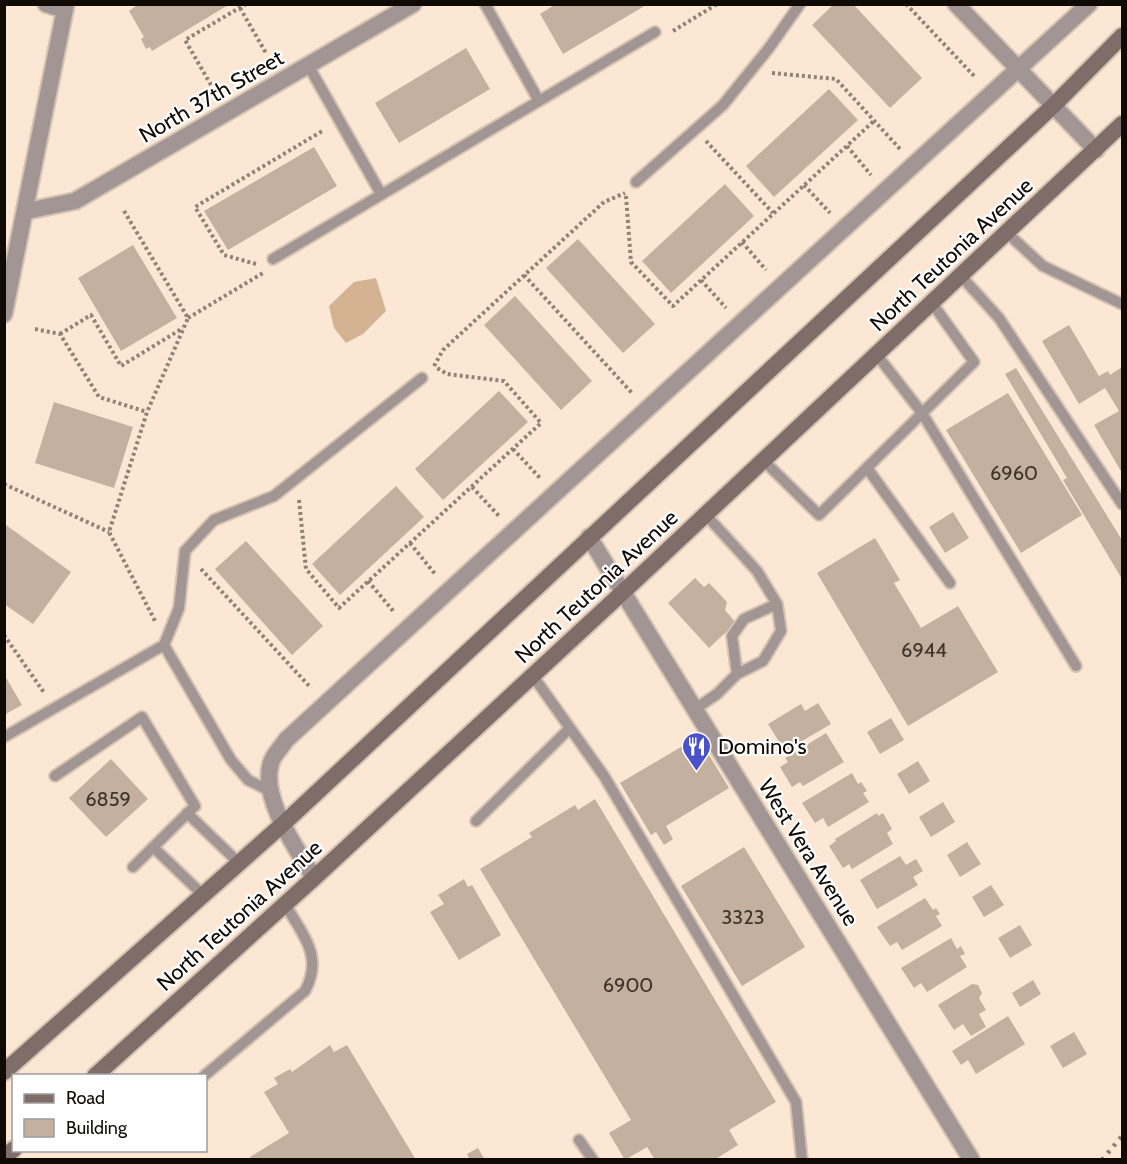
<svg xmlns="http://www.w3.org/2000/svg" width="1127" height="1164" font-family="Cabin,sans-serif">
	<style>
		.green { fill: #d4b392 }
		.building { fill: #c4b09e }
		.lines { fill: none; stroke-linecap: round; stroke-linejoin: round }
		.service-casing { stroke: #d6c4b3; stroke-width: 14 }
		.minor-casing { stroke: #d6c4b3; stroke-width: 20 }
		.secondary-casing { stroke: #d6c4b3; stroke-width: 20 }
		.path { stroke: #908275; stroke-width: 4; stroke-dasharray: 3 3; stroke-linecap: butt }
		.service { stroke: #a29694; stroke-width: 10 }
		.minor { stroke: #a29694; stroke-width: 16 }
		.secondary { stroke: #7f6d6a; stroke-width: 16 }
		.rail { stroke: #8a7c70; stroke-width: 4.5; stroke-dasharray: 3 6; stroke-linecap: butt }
		.labels { text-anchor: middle; stroke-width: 4.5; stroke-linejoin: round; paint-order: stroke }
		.number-label { font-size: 20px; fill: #3d342b }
		.street-label { font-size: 22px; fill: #100a05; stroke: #fff }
		.poi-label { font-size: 22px; fill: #100a05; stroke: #fff; text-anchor: start }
	</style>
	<rect width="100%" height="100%" fill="#fce7d4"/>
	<path class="green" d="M376,278l10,33 -23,23 -17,9 -12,-15 -5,-22 25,-24z"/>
	<path class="building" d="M139,4h91l-78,47 -2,-4 -4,2 -5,-10 3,-2 -15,-26z
		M556,4h92l-85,50 -23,-40z
		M834,4h19l69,74 -32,30 -78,-83z
		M466,48l24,41 -91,54 -24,-40z
		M829,89l29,31 -84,77 -28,-31z
		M314,147l23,39 -109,64 -24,-39z
		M725,184l29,32 -83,77 -29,-32z
		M578,239l77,85 -32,29 -77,-85z
		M133,245l44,73 -56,33 -43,-73z
		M515,296l77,85 -31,29 -77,-85z
		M1069,325l30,51 9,-5 2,4 12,-8v106l-28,-48 25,-14 -14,-23 -26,16 -37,-63z
		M1016,368l106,172v39l-59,-99 4,-2 -62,-104z
		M499,391l29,31 -85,78 -28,-31z
		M1008,393l74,122 -61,38 -75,-123z
		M54,402l79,25 -19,61 -79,-25z
		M396,486l28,31 -84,78 -28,-31z
		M953,512l16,26 -24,15 -16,-26z
		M6,525l65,47 -38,52 -29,-20z
		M875,538l25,42 -6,3 27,45 37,-22 40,66 -90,54 -91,-153z
		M246,541l77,85 -31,29 -77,-86z
		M695,578l9,9 5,-4 18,19 -2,8 11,13 -27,25 -41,-45z
		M4,674l18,31 -18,10z
		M818,703l13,21 -46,27 -17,-27 33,-20 4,7z
		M891,718l13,22 -24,14 -13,-22z
		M826,733l18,29 -41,24 -3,-4 -8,5 -12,-20 8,-5 -3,-4z
		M698,737l31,51 -63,38 7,13 -9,6 -8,-13 -5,3 -31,-52z
		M111,759l37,40 -42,38 -37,-39z
		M918,761l12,20 -21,13 -12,-20z
		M852,773l6,11 3,-2 6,9 -4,2 6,9 -41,25 -5,-9 -8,5 -13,-20z
		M595,799l181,303 -47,28 9,15 -24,15h-59l-8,-13 -22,13 -16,-27 22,-13 -151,-251 52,-32 -3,-4 46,-28 3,5z
		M943,802l12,20 -24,15 -12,-20z
		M877,813l1,3 5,-3 9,16 -5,4 6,11 -41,25 -3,-5 -6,4 -14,-22 7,-5 -1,-2z
		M967,842l14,22 -21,13 -13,-22z
		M744,847l61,100 -63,39 -61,-100z
		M900,856l6,9 10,-6 7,12 -10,6 5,8 -41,24 -17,-29z
		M464,879l4,8 4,-2 29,50 -42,25 -29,-48 14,-8 -6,-9z
		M991,885l13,20 -20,12 -12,-20z
		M925,898l8,12 3,-2 4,6 -4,2 6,10 -40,24 -5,-8 -7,4 -13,-19z
		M1020,925l12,20 -22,13 -12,-20z
		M951,938l6,11 4,-3 4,8 -5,2 7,11 -40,25 -6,-9 -7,5 -13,-20z
		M1033,980l8,14 -21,13 -8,-14z
		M972,984l6,1 4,8 -3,5 7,12 -7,4 7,13 -15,9 -8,-12 -9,6 -16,-25z
		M1008,1016l17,28 -49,30 -8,-14 -7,5 -9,-14z
		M1074,1032l13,22 -24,14 -13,-22z
		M330,1045l4,7 13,-7 69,115h-164l-2,-3 39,-24 -25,-41 14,-8 -4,-6 16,-9 2,3z
		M478,1148l7,12h-15l-3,-6z"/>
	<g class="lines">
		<defs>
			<path id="service" d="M308,65l73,129
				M539,101l116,-69
				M636,182l87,-77 46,-57 31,-44
				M1007,233l36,33 79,38
				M273,259l266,-158 -54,-97
				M961,276l38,42 123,186
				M877,355l45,58 154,253
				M764,461l55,54 155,-153 -42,-59
				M867,468l83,115
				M164,645l67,115 17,20 22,11
				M737,674l-5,-38 12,-17 33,-15
				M533,676l71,100 192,326 6,58
				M695,709l22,-15 20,-20 26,-13 18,-30 -4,-27 -20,-33 -51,-56
				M4,737l160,-92 15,-37 6,-57 29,-31 60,-24 148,-118
				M55,776l87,-59 53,89 -62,61
				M187,813l52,50
				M476,821l94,-93
				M153,847l50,48
				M204,1076l101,-85c19,-35 -3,-57 -20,-87
				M579,1140l14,20"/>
			<path id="minor" d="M46,4l19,6
				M956,4l140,146
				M27,211l48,-10 338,-197
				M4,314l62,-310
				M589,537l382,622
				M314,878c-17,-29 -54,-80 -43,-115 2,-8 11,-16 15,-23l803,-736"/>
			<path id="secondary" d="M4,1072l279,-248 771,-719 68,-69
				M95,1076l219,-198 309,-286 499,-468
				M4,1157l10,-8"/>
		</defs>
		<use href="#service" class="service-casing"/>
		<use href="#minor" class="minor-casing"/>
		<use href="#secondary" class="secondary-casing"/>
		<path class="path" d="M906,4l70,74
			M240,8l26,45
			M673,31l44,-27
			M772,73l64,6 64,70
			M211,85l-26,-45 61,-36
			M706,141l67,72
			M847,146l24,29
			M804,185l26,28
			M626,196l5,66 42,44 202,-186
			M124,211l64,107 -41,94 -38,120 46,89
			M742,242l24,28
			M256,264l-32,-9 -29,-48 129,-77
			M524,275l108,118
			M701,280l25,28
			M188,318l75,-45
			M35,329l25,5 39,63 48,15
			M60,334l31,-19 30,51 62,-38
			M434,366l9,-16 161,-148 21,-9
			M513,449l27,29
			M4,484l105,48
			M472,487l27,29
			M299,500l7,69 33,39 202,-185 -37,-42 -57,-7 -10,-6
			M410,543l25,31
			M201,569l110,119
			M368,581l26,31
			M4,635l41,59"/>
		<use href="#service" class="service"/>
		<use href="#minor" class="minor"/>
		<use href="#secondary" class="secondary"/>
		<path class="rail" d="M1102,1160l20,-24"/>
	</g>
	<defs>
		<symbol id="restaurant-pin" viewBox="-11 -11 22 30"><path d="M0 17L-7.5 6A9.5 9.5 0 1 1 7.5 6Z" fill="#4b51c6" stroke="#fff"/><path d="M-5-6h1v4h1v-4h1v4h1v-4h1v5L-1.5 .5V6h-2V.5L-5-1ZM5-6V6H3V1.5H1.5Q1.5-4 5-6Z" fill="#fff"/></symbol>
	</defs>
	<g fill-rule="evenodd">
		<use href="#restaurant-pin" x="680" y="730" width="33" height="45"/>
	</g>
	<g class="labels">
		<g class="number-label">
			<text x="1014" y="480">6960</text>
			<text x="924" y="657">6944</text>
			<text x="108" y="806">6859</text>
			<text x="743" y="924">3323</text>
			<text x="628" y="992">6900</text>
		</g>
		<g class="street-label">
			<text transform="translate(211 96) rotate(-30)" y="8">North 37th Street</text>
			<text transform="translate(951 254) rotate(-43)" y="8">North Teutonia Avenue</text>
			<text transform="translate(596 586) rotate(-43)" y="8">North Teutonia Avenue</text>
			<text transform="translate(809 852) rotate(58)" y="8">West Vera Avenue</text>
			<text transform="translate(239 915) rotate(-42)" y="8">North Teutonia Avenue</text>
		</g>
		<g class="poi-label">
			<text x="718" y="754">Domino's</text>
		</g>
	</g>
	<rect width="1127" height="1164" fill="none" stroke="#100a05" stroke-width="12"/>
	<rect x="12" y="1074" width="195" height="78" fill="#ffffff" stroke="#9f9d9b" stroke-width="1.5"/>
	<rect x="24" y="1094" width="30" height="9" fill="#7f6d6a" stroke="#9f9d9b" stroke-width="1.5"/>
	<text x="66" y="1104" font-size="18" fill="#100a05">Road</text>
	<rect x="24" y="1119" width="30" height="18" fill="#c4b09e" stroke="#9f9d9b" stroke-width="1.5"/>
	<text x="66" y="1134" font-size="18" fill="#100a05">Building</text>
</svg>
